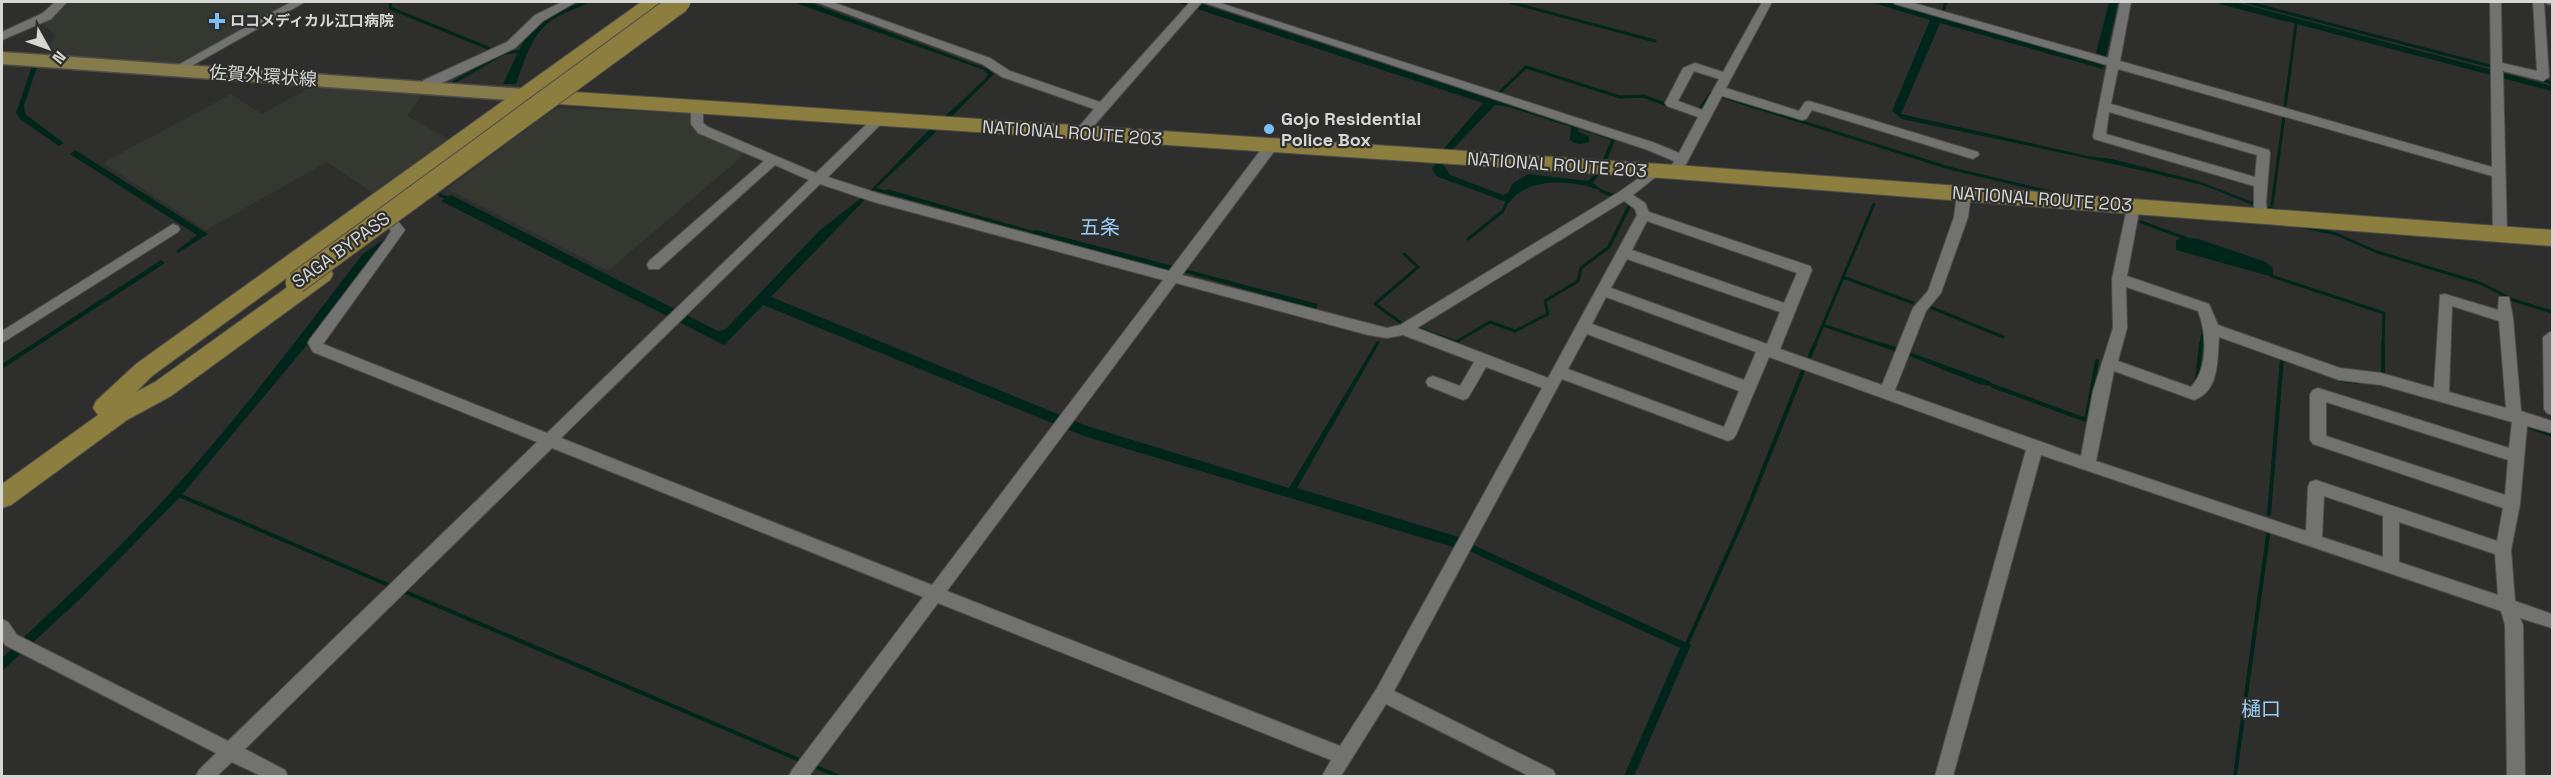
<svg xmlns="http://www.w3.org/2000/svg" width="2554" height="778" font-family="'Space Grotesk','Noto Sans JP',sans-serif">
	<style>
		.built { fill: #353830 }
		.water { fill: #00251b }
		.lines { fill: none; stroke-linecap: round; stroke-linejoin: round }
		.stream-far1 { stroke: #00251b; stroke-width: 3 }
		.stream { stroke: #00251b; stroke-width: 4 }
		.minor-casing { stroke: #4c4c4b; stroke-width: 2 }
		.primary-casing { stroke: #4c4c4b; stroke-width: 3 }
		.trunk-casing { stroke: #4c4c4b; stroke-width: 2 }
		.minor { fill: #727370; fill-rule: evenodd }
		.primary { fill: #867b4a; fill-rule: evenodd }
		.trunk { fill: #8c7e3e; fill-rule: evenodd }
		.trunk-bridge-casing { stroke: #4c4c4b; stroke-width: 23; stroke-linecap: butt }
		.trunk-bridge { stroke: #8c7e3e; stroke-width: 21 }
		.shaded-wall { fill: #1c3a20 }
		.poi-dot { fill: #7abff8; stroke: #2e2f2c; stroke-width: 2 }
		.labels { text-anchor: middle; stroke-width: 4.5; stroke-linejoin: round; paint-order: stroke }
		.far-poi-label { font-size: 15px; font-weight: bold; fill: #d6d6d5; stroke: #2e2f2c; text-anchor: start }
		.street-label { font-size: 18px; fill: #d6d6d5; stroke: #2e2f2c }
		.poi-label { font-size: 18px; font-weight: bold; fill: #d6d6d5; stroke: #2e2f2c; text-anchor: start }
		.neighbourhood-label { font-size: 20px; fill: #9accf7; stroke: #2e2f2c }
	</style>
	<rect width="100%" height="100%" fill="#2e2f2c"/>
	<path class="built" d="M66,2h229l-118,64 -132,-12 10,-19 -15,-14 11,-5z
		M316,84l108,8 -17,24 43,24 -75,54 -48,-32 -121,68 -103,-67 128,-69 31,20z
		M559,108l133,5 -1,13 10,8 46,18 -139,119 -161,-82 101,-76z"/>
	<path class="water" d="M581,2h10c-11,5 -23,9 -34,15 -25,13 -32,43 -41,67h-13l24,-50 29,-22z
		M793,2h15l180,67 6,5 -45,45 -6,-1 41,-38 4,-6 -4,-4z
		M1176,2h19l420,138 -10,25 -4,-1 10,-24 -32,-11 -2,2 11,5 2,5c-7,4 -13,4 -20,-1l1,-13 -62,-20 -14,-2 -46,48 -8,-1 42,-49z
		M1870,2h19l205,59 15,-59h9l-15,67 -163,-46 -39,91 187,42 24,3 86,22 52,20 40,11c-34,0 -63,-21 -96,-29 -97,-24 -194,-43 -292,-64l-10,-8 38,-91z
		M2212,2h23l317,84v5z
		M32,66l5,1 -13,39 1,8 39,29 -5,3 -39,-27 -4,-6z
		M929,130l8,1 -62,58 -104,108 316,129 202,62 88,-147 3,1 -83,146 162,49 -6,10 -369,-111 -321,-131 -39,40 -283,-144 10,-6 267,136 7,-1 94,-99 51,-40z
		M75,150l133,84 -30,19 -2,-2 21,-16 -127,-81z
		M1442,163l8,12 53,20 5,-2 5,-10 15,-9 60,7 8,-8 3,1 -6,9 11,9c-28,-12 -75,-17 -95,11l-73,-27 -4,-7 3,-5z
		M887,189l146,42 3,-1 282,74 -2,5 -137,-38h-10l-284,-78z
		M387,237l-15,24 -66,85 -125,150 -101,103 -78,72v-13c57,-54 116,-107 169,-166 68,-75 129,-156 191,-237z
		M2182,237l17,2 67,23 7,6v9l-97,-27v-9z
		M161,260l4,3 -163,106v-5z
		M1909,352l80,29 7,6 -17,-3 -72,-29z
		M1469,543l222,102 -57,131h-10l56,-128 -215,-99z"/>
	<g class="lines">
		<path class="stream-far1" d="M391,2l-1,6 103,42
			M1509,2l146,39
			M2246,2l248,65
			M1943,11l3,-9
			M2539,79l13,4
			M454,82l50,-29 19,-2
			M1499,93l27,-26 94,30 23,-1 27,10
			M1720,96l229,72 105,25
			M2285,107l11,-83
			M1698,112l13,-19
			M875,189l15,4
			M1601,191l14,5
			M440,195l7,3
			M2272,205l12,-89
			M2141,222l44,16
			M2304,227l32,7 41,18 103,31 33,17 39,12
			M1468,239l35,-28 5,-12
			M2271,276l113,37 -1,33
			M1843,277l70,26
			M1930,307l73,30
			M1400,322l-25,-18 43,-37 -14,-13
			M1823,325l62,21
			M1417,328l39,14 34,-20 25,9 33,-17 -3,-13 33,-20 3,-13 28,-21 21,-42 -8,-5
			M1814,346l60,-142
			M2201,346l2,-16"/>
		<path class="stream" d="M1880,344l18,6
			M1810,356l5,-12
			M2383,373v-29
			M2197,380l4,-36
			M2342,380l16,2
			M1993,386l93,34 11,-59
			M2525,425l27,10
			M181,496l212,91
			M2269,514l13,-155 5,2
			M403,591l401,171
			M1686,646l59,-131 59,-147
			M811,765l27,11
			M2235,776l33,-241"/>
		<defs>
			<path id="minor" d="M55,2h12l-16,17 -49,21v-8l41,-19z
				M291,2h14l-126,71 -4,1 -6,-4z
				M562,2h14l-33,19 -28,27 -88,42 -4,1 -6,-4 7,-7 83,-38 28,-27z
				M816,2h16l158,56 20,13 90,31 90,-100h27l438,141 24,10 19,-36 -31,-11 -2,-3 18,-35 12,-5 28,9 39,-70h10l-46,86 73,23 6,-9 4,-1 169,51 1,3 -6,4 -161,-49 -6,9 -4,1 -80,-24 -38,72 -7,4 -7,-4 4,-7 -29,-12 -443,-147 -118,135 -5,1 -6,-4 21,-25 -92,-32 -20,-13zM1694,71l25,8 -17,31 -24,-9z
				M1893,2h17l198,56 12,-56h11l-11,59 372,106 -2,-165h11l1,61 35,8 -4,-69h11l5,75 -6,4 -40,-10 4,163 -7,5 -7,-5 -1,-58 -374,-107 -7,35 158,46 1,3 -4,49 2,14 -7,5 -7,-5v-30l-160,-47 -1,-3 14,-71 -212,-61zM2109,112l148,43 -2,22 -149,-43z
				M2545,2h7v3l-5,-1z
				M697,105l6,4v14l5,4 108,46 59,-57h8v6l-55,55 49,16 292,78 97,-128h10l1,3 -1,3 -94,126 205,53 13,-3 219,-133 34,-24 5,1 2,3 -2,3 -25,20 12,8 4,9 161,54 2,4 -32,79 102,36 31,-77 15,-17 26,-74 3,-23 7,-5 7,5 -3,23 -27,76 -15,18 -31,79 186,66 12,-65 20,-63 -1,-49 16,-76 5,-2 7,5 -13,70 82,28 9,21 122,43 41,5 53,15 6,-93 5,-1 53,16 1,-13h10l4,21 8,93 31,10v12l-25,-7 -7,78 -9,46 4,51 37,13v14l-32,-10 3,7 2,151h-18l-2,-151 -4,-14 -460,-156 -88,321h-18l91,-326 -257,-93 -33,78 -3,4 -5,2 -166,-62 -168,312 159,79 3,6h-27l-143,-72 -45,72h-19l9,-16 -393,-157 -129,173h-20l3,-6 131,-173 -371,-149 -307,301 40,21 3,6h-27l-29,-14 -15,14h-21l3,-6 17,-17 -211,-108 -3,-5v-21l6,3 9,13 211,106 309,-299 -224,-90 -5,-9 2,-4 76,-100 5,-8 -6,-8 2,-3h10l8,10 -82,114 224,89 262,-253 -34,-15 -116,104h-10l-2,-4 2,-4 115,-100 -66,-28 -7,-9v-15zM820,184l54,18 289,78 -231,305 -371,-147zM1624,201l11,8 2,6 -89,163 -131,-50zM1647,221l150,52 -13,30 -152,-53zM1627,259l153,53 -13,32 -156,-56zM1176,283l192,52 19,3 16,-3 71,27 -14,24 -27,-10 -5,2 -2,4 2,4 35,14 5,-2 18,-31 56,21 -165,300 -37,58 -393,-155zM2126,287l72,24c9,23 10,58 -7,76l-73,-26 9,-33zM1606,297l150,55 -12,28 -152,-56zM2452,306l47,15 7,87 -57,-16zM1587,334l152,57 -15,36 -156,-58zM2219,337l120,43 42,5 131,37 -3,26 -191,-60 -5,2 -3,4v46l3,4 190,64 -6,33 -181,-61 -6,2 -2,5 -2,44 -210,-70 18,-90 80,29c26,-9 23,-41 25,-63zM2326,402l182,58 -3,35 -179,-59zM2324,496l59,20v41l-61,-20zM2399,522l96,32 3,41 -99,-33z
				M173,224l5,2 2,3 -2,3 -176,111v-12z
				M2550,332h2v83l-5,-2 -3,-4 -1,-72z"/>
			<path id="primary" d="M2,52l523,37 9,6 -9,6 -523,-37z"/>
			<path id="trunk" d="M641,2h20l-117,88 1132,75 876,65v16l-876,-67 -1148,-77 -376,274 -16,16 19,-10 159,-114 8,-2 8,2 3,6 -3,6 -159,116 -44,24 -116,85 -9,3v-24l96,-69 -5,-7 3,-7 40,-37z"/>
		</defs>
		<use href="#minor" class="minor-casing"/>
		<use href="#primary" class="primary-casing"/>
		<use href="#trunk" class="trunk-casing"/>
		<use href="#minor" class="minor"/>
		<use href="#primary" class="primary"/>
		<use href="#trunk" class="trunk"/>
		<defs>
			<path id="trunk-bridge" d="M296,283l384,-281"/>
		</defs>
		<use href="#trunk-bridge" class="trunk-bridge-casing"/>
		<use href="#trunk-bridge" class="trunk-bridge"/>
	</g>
	<path class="shaded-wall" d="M2,460l4,4 -4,2z"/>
	<g class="poi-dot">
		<path d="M214 12h6v6h6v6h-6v6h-6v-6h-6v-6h6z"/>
		<circle cx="1269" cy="129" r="6"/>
	</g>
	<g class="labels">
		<g class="far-poi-label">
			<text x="230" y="26">ロコメディカル江口病院</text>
		</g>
		<g class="street-label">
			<text transform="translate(263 76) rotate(4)" y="6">佐賀外環状線</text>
			<text transform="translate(1072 133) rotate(4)" y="6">NATIONAL ROUTE 203</text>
			<text transform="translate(1557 165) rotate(4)" y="6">NATIONAL ROUTE 203</text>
			<text transform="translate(2042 199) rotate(4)" y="6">NATIONAL ROUTE 203</text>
			<text transform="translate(341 250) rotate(-36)" y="6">SAGA BYPASS</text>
		</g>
		<g class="poi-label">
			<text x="1281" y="125">Gojo Residential<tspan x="1281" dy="21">Police Box</tspan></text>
		</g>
		<g class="neighbourhood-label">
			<text x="1100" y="234">五条</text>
			<text x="2261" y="716">樋口</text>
		</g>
	</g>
	<rect width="2554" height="778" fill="none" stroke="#d6d6d5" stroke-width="6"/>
	<g transform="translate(48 48) rotate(130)" stroke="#2e2f2c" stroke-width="4.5" paint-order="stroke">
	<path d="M0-4.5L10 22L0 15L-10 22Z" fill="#d6d6d5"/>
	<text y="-9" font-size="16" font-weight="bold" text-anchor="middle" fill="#d6d6d5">N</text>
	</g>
</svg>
